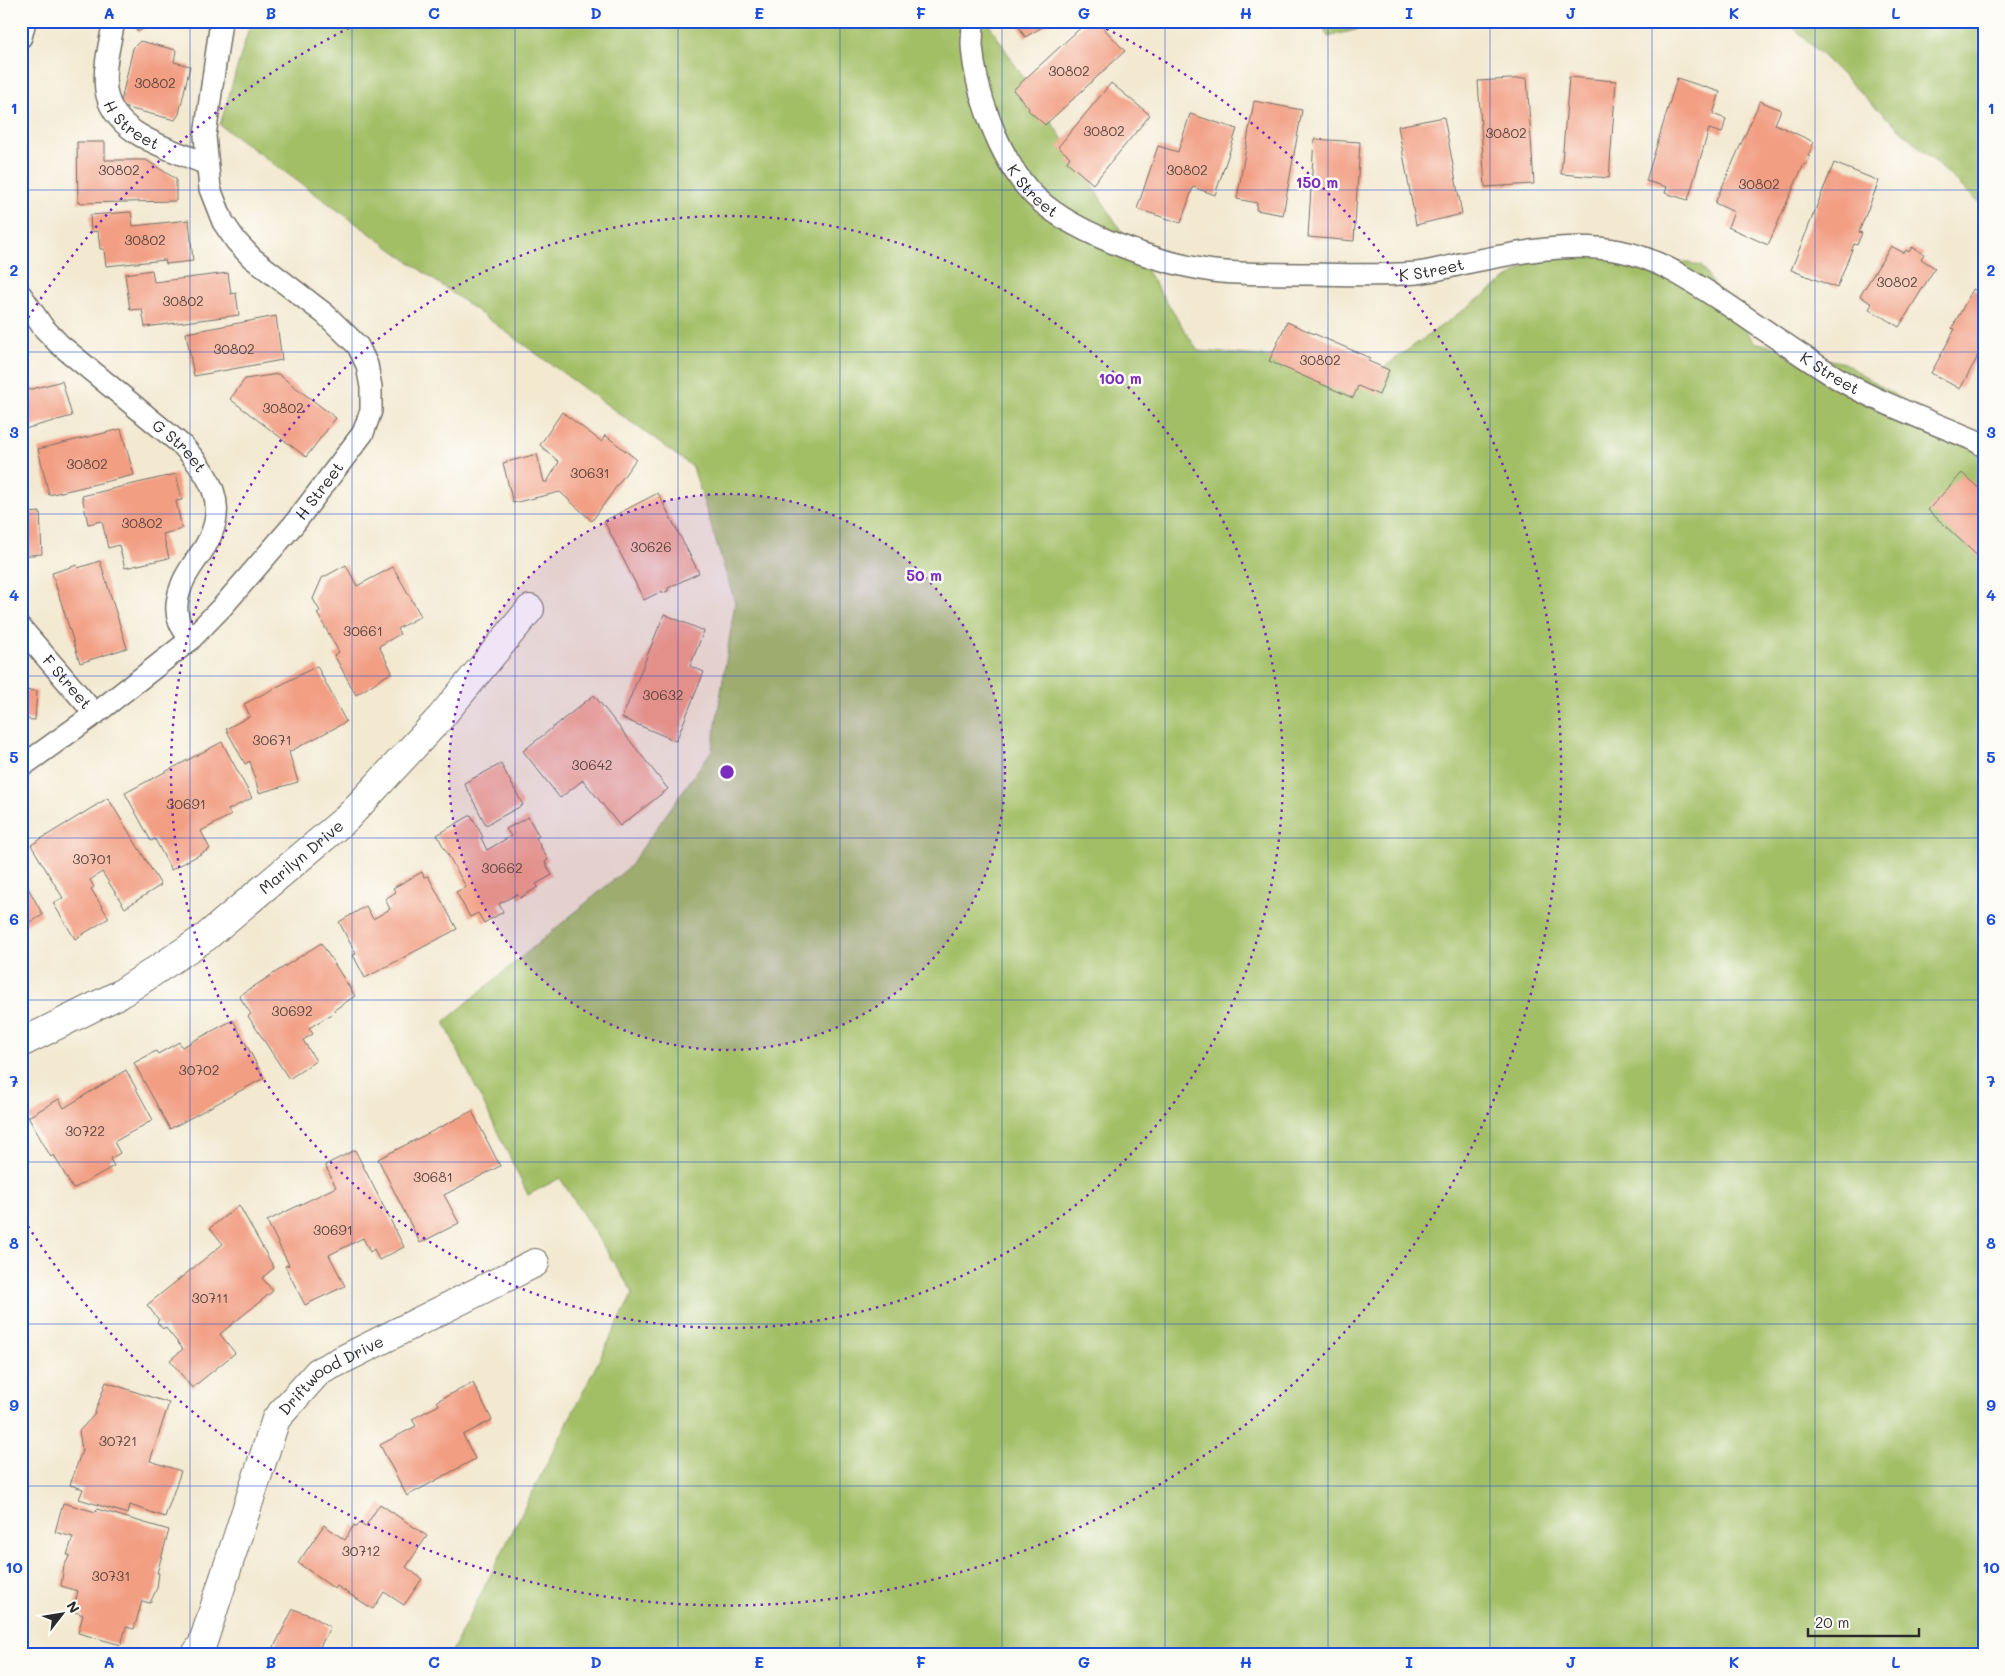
<svg xmlns="http://www.w3.org/2000/svg" width="2005" height="1676" font-family="Mali,sans-serif">
	<style>
		.green { fill: #a3bf66; stroke: #677548 }
		.building { fill: #f29e83 }
		.lines { fill: none; stroke-linecap: round; stroke-linejoin: round }
		.lane-casing { stroke: #716e65; stroke-width: 24 }
		.street-casing { stroke: #716e65; stroke-width: 30 }
		.lane { stroke: #fff; stroke-width: 21 }
		.street { stroke: #fff; stroke-width: 28 }
		.grid { fill: none; stroke: #1d4ed8; stroke-width: 1; stroke-opacity: 0.55 }
		.ring { fill: none; stroke: #7b2cbf; stroke-width: 2.5; stroke-dasharray: 2.5 5 }
		.labels { text-anchor: middle; stroke-width: 5; stroke-linejoin: round; paint-order: stroke }
		.number-label { font-size: 14px; fill: #5d4841 }
		.street-label { font-size: 16px; fill: #2b2b2b; stroke: #fdfcf7 }
		.centre { fill: #7b2cbf; stroke: #fdfcf7; stroke-width: 2.5 }
		.ring-label { font-size: 15px; text-anchor: middle; font-weight: bold; fill: #7b2cbf; stroke: #fdfcf7; stroke-width: 5; stroke-linejoin: round; paint-order: stroke }
		.neatline { fill: none; stroke: #1d4ed8; stroke-width: 2 }
		.grid-label { font-size: 16px; text-anchor: middle; font-weight: bold; fill: #1d4ed8 }
	</style>
	<rect width="100%" height="100%" fill="#fdfcf7"/>
	<filter id="ink" filterUnits="userSpaceOnUse"><feTurbulence type="fractalNoise" baseFrequency=".02" numOctaves="2"/><feDisplacementMap in="SourceGraphic" scale="10" xChannelSelector="R" yChannelSelector="G"/><feConvolveMatrix kernelMatrix="1 2 1 2 8 2 1 2 1" color-interpolation-filters="sRGB"/></filter>
	<filter id="wash" filterUnits="userSpaceOnUse"><feTurbulence type="fractalNoise" baseFrequency=".0096" numOctaves="4" result="noise"/><feDisplacementMap in="SourceGraphic" scale="20" xChannelSelector="R" yChannelSelector="G"/><feGaussianBlur stdDeviation="1.12" result="paint"/><feColorMatrix in="noise" values="0 0 0 0 0 0 0 0 0 0 0 0 0 0 0 0 0 1.4 0 .05"/><feComposite in="paint" operator="in"/></filter>
	<g filter="url(#wash)">
		<rect width="100%" height="100%" fill="#f3e9d1"/>
		<path class="green" d="M251,21h736l211,330 140,11 39,10 191,-137 133,31 53,76 90,21 140,88v1204h-1534l183,-362 -73,-115 -32,17 -84,-173 185,-155 83,-117 23,-147 -42,-136 -473,-342z
			M1321,21h69l-62,16z
			M1787,21h197v186l-117,-108z"/>
		<g id="blocks">
			<path class="building" d="M132,21h24l-18,11z
				M1016,21h37l-28,16z
				M1088,21h9l28,30 -80,74 -17,-15 1,-2 -16,-18z
				M140,41l36,9 -2,12 16,4 -11,48 -4,6 -52,-13 -2,-6 12,-53z
				M1569,77l47,4 -7,97 -48,-4z
				M1527,78l7,106 -49,3 -7,-106z
				M1677,78l43,14 -7,22 13,5 -4,14 -13,-4 -21,71 -23,-7 2,-6 -21,-6z
				M1111,83l39,32 -57,69 -26,-22 3,-5 -12,-10z
				M1254,101l48,9 -19,105 -27,-5 1,-7 -20,-4z
				M1760,101l21,9 -6,14 39,18 -6,14 2,1 -4,8 -2,-1 -36,81 -40,-18 6,-15 -19,-9z
				M1190,114l47,15 -22,66 -22,-8 -12,36 -44,-14 21,-63 20,6z
				M1444,117l18,97 -46,11 -18,-99z
				M1314,139l46,3 -6,99 -46,-4z
				M77,142h28v18h41l30,19v22l-98,2z
				M1834,163l45,18 -20,51 3,1 -5,12 -3,-1 -17,44 -46,-18z
				M131,212l2,14 56,-6 4,41 -27,3 -1,-4 -59,6 -2,-17h-4l-2,-18 -7,1 -1,-17z
				M1891,246l13,7 2,-3 3,2 3,-5 12,7 -3,5 14,9 -36,59 -30,-18 3,-5 -12,-8z
				M152,270l2,12 74,-9 3,21 5,-1 3,22 -94,12 -3,-18 -12,1 -5,-36z
				M1973,289l11,5v51l-24,44 -29,-16 24,-44 -3,-1z
				M276,316l6,44 -88,16 -8,-43z
				M1287,322l83,36 -2,3 21,9 -10,25 -21,-9 -5,12 -84,-37z
				M278,374l58,44 -30,39 -76,-58 15,-20z
				M62,381l10,35 -51,14v-38z
				M562,412l40,30 3,-7 31,24 -44,62 -32,-29 -47,11 -10,-40 34,-9 7,28h3l12,-20 -19,-17z
				M121,429l13,46 -85,20 -11,-46z
				M1962,473l22,20v69l-56,-52z
				M176,474l6,26 -6,1 6,28 -19,5 6,24 -44,10 -6,-23 -11,3 -6,-27 -14,3 -6,-28z
				M26,490l2,23 12,-1 2,42 -21,2v-65z
				M658,493l41,80 -31,15v3l-5,2 -1,-2 -18,9 -40,-79z
				M100,561l27,87 -47,15 -28,-90 25,-8 1,3z
				M346,565l11,21 36,-19 28,49 -24,13 3,5 -21,12 13,26 -36,23 -22,-40 5,-3 -22,-39 3,-2 -7,-12 9,-21z
				M664,614l40,17 -14,35 14,6 -28,69 -54,-23z
				M317,666l29,56 -57,30 9,30 -39,11 -9,-32 -5,3 -19,-35 24,-13 -6,-12z
				M21,690l16,1 -2,29 -14,-1z
				M594,695l74,94 -48,37 -37,-46 -23,18 -37,-47z
				M222,742l30,56 -24,12 3,5 -30,16 9,18 -39,21 -16,-31 -4,2 -26,-48z
				M501,764l22,41 -37,20 -22,-42z
				M108,798l53,87 -36,23 -23,-36 -12,8 4,7 -3,2 18,29 -34,21 -22,-36 10,-5 -32,-53z
				M471,815l12,22 -2,1 6,12 24,-14 -5,-7 22,-12 11,19 -3,2 12,22 -3,2 7,13 -16,9 2,3 -18,11 -3,-4 -18,10 4,8 -19,11 -6,-10 -8,4 -14,-25 10,-5 -29,-52z
				M422,872l2,5 4,-1 29,53 -92,49 -12,-23 3,-1 -17,-32 27,-16 7,13 17,-10 -5,-10 11,-7 -3,-4z
				M21,875l22,40 -22,12z
				M321,943l34,53 -21,14 1,2 -26,16 4,6 -10,6 13,21 -27,18 -41,-63 3,-2 -12,-18z
				M233,1020l31,58 -94,51 -36,-66 22,-12 2,3 21,-12 3,5z
				M126,1070l27,50 -39,22 6,11 -10,6 4,7 -41,23 -19,-34 -3,2 -23,-40 31,-18 5,9z
				M472,1111l28,55 -56,29 15,28 -39,20 -42,-84z
				M355,1150l49,97 -25,13 -5,-11 -4,3 -7,-14 -34,17 16,31 -40,19 -20,-39 4,-1 -22,-44 69,-34 -11,-22z
				M239,1205l35,63 -12,10 11,13 -53,43 15,19 -43,35 -22,-28 13,-11 -18,-22 -2,2 -6,-7 2,-2 -12,-15 76,-61 -13,-16z
				M106,1382l63,21 -19,58 31,10 -16,46 -35,-12 -2,9 -49,-15 4,-10 -13,-4 12,-35 -3,-19 15,-16z
				M473,1383l19,37 -29,15 12,24 -68,37 -27,-51 36,-19 -4,-7 27,-14 -2,-4z
				M63,1503l33,9 1,-3 72,21 -12,43h2l-2,15 -7,15 -8,-2 -8,28 -8,-2 -5,18 -43,-12 5,-18 -10,-4 5,-20 -17,-5 3,-20 6,-11h-3l6,-18 -18,-5z
				M380,1504l47,32 -21,31 16,12 -18,26 -20,-13 -11,17 -36,-23 -2,3 -37,-26 26,-38 21,15 9,-15 3,2 3,-4 5,4z
				M293,1609l19,7 18,11 -14,28h-46z"/>
		</g>
	</g>
	<g filter="url(#ink)">
		<use href="#blocks" fill-opacity="0" stroke="#716e65" stroke-width="1"/>
		<g class="lines">
			<defs>
				<g id="lane">
					<path id="s1" d="M114,21c-4,22 -11,47 -8,69 6,45 65,59 101,74"/>
					<path id="s2" d="M973,21c0,8 -1,16 -1,24 3,46 26,109 56,144 37,43 130,74 185,82 31,4 64,2 96,3 36,1 73,2 108,-1 16,-2 32,-6 48,-10 50,-10 104,-22 155,-12 37,7 71,30 102,50 40,27 79,55 120,80 42,24 88,40 132,59l10,6"/>
					<path d="M21,37l4,-16"/>
					<path id="s3" d="M21,295l22,32 16,17 124,102c28,31 46,59 23,99 -8,14 -20,26 -25,42 -4,11 -6,23 -2,34 2,6 8,13 11,19"/>
					<path id="s4" d="M21,628l74,86"/>
					<path id="s5" d="M21,767l74,-53 95,-74 33,-34 71,-82 69,-91 8,-22v-24l-4,-22 -9,-19 -33,-32 -73,-56 -16,-17 -13,-19 -13,-33 -5,-53 16,-115"/>
				</g>
				<g id="street">
					<path id="s6" d="M21,1043l99,-49 86,-57 141,-119 94,-101 89,-108"/>
					<path id="s7" d="M195,1655l7,-10 74,-226 42,-47 217,-109"/>
				</g>
			</defs>
			<use href="#lane" class="lane-casing"/>
			<use href="#street" class="street-casing"/>
			<use href="#lane" class="lane"/>
			<use href="#street" class="street"/>
		</g>
	</g>
	<path class="grid" d="M190,21v1634M352,21v1634M515,21v1634M678,21v1634M840,21v1634M1002,21v1634M1165,21v1634M1328,21v1634M1490,21v1634M1652,21v1634M1815,21v1634M21,190h1963M21,352h1963M21,514h1963M21,676h1963M21,838h1963M21,1000h1963M21,1162h1963M21,1324h1963M21,1486h1963"/>
	<circle cx="727" cy="772" r="278" fill="#7b2cbf" fill-opacity=".12"/>
	<g class="ring">
		<circle cx="727" cy="772" r="278"/>
		<circle cx="727" cy="772" r="556"/>
		<path d="M24 324A834 834 0 0 1 361 22M1093 22A834 834 0 1 1 24 1220"/>
	</g>
	<g class="labels">
		<g class="number-label">
			<text x="1069" y="76">30802</text>
			<text x="155" y="88">30802</text>
			<text x="1104" y="136">30802</text>
			<text x="1506" y="138">30802</text>
			<text x="119" y="175">30802</text>
			<text x="1187" y="175">30802</text>
			<text x="1759" y="189">30802</text>
			<text x="145" y="245">30802</text>
			<text x="1897" y="287">30802</text>
			<text x="183" y="306">30802</text>
			<text x="234" y="354">30802</text>
			<text x="1320" y="365">30802</text>
			<text x="283" y="413">30802</text>
			<text x="87" y="469">30802</text>
			<text x="590" y="478">30631</text>
			<text x="142" y="528">30802</text>
			<text x="651" y="552">30626</text>
			<text x="363" y="636">30661</text>
			<text x="663" y="700">30632</text>
			<text x="272" y="745">30671</text>
			<text x="592" y="770">30642</text>
			<text x="186" y="809">30691</text>
			<text x="92" y="864">30701</text>
			<text x="502" y="873">30662</text>
			<text x="292" y="1016">30692</text>
			<text x="199" y="1075">30702</text>
			<text x="85" y="1136">30722</text>
			<text x="433" y="1182">30681</text>
			<text x="333" y="1235">30691</text>
			<text x="210" y="1303">30711</text>
			<text x="118" y="1446">30721</text>
			<text x="361" y="1556">30712</text>
			<text x="111" y="1581">30731</text>
		</g>
		<g class="street-label">
			<text dy="6" stroke="none"><textPath href="#s1" startOffset="115">H Street</textPath></text>
			<text dy="6" stroke="none"><textPath href="#s2" startOffset="185">K Street</textPath></text>
			<text dy="6" stroke="none"><textPath href="#s2" startOffset="605">K Street</textPath></text>
			<text dy="6" stroke="none"><textPath href="#s2" startOffset="1040">K Street</textPath></text>
			<text dy="6" stroke="none"><textPath href="#s3" startOffset="220">G Street</textPath></text>
			<text dy="6" stroke="none"><textPath href="#s5" startOffset="409">H Street</textPath></text>
			<text dy="6" stroke="none"><textPath href="#s4" startOffset="71">F Street</textPath></text>
			<text dy="6" stroke="none"><textPath href="#s6" startOffset="338">Marilyn Drive</textPath></text>
			<text dy="6" stroke="none"><textPath href="#s7" startOffset="322">Driftwood Drive</textPath></text>
		</g>
	</g>
	<circle cx="727" cy="772" r="8" class="centre"/>
	<g class="ring-label">
		<text x="1317" y="188">150 m</text>
		<text x="1120" y="384">100 m</text>
		<text x="924" y="581">50 m</text>
	</g>
	<rect width="2005" height="1676" fill="none" stroke="#fdfcf7" stroke-width="55"/>
	<g transform="translate(62 1614) rotate(59)" stroke="#fdfcf7" stroke-width="4" paint-order="stroke">
	<path d="M0-4L9 19L0 12L-9 19Z" fill="#2b2b2b"/>
	<text y="-8" font-size="14" font-weight="bold" text-anchor="middle" fill="#2b2b2b">N</text>
	</g>
	<path d="M1808 1628v8h111v-8" fill="none" stroke="#2b2b2b" stroke-width="2.5"/>
	<text x="1815" y="1628" font-size="15" fill="#2b2b2b" stroke="#fdfcf7" stroke-width="4" paint-order="stroke">20 m</text>
	<rect x="28" y="28" width="1950" height="1620" class="neatline"/>
	<g class="grid-label">
		<text x="109" y="19">A</text>
		<text x="271" y="19">B</text>
		<text x="434" y="19">C</text>
		<text x="596" y="19">D</text>
		<text x="759" y="19">E</text>
		<text x="921" y="19">F</text>
		<text x="1084" y="19">G</text>
		<text x="1246" y="19">H</text>
		<text x="1409" y="19">I</text>
		<text x="1571" y="19">J</text>
		<text x="1734" y="19">K</text>
		<text x="1896" y="19">L</text>
		<text x="14" y="114">1</text>
		<text x="1991" y="114">1</text>
		<text x="14" y="276">2</text>
		<text x="1991" y="276">2</text>
		<text x="14" y="438">3</text>
		<text x="1991" y="438">3</text>
		<text x="14" y="601">4</text>
		<text x="1991" y="601">4</text>
		<text x="14" y="763">5</text>
		<text x="1991" y="763">5</text>
		<text x="14" y="925">6</text>
		<text x="1991" y="925">6</text>
		<text x="14" y="1087">7</text>
		<text x="1991" y="1087">7</text>
		<text x="14" y="1249">8</text>
		<text x="1991" y="1249">8</text>
		<text x="14" y="1411">9</text>
		<text x="1991" y="1411">9</text>
		<text x="14" y="1573">10</text>
		<text x="1991" y="1573">10</text>
		<text x="109" y="1668">A</text>
		<text x="271" y="1668">B</text>
		<text x="434" y="1668">C</text>
		<text x="596" y="1668">D</text>
		<text x="759" y="1668">E</text>
		<text x="921" y="1668">F</text>
		<text x="1084" y="1668">G</text>
		<text x="1246" y="1668">H</text>
		<text x="1409" y="1668">I</text>
		<text x="1571" y="1668">J</text>
		<text x="1734" y="1668">K</text>
		<text x="1896" y="1668">L</text>
	</g>
</svg>
